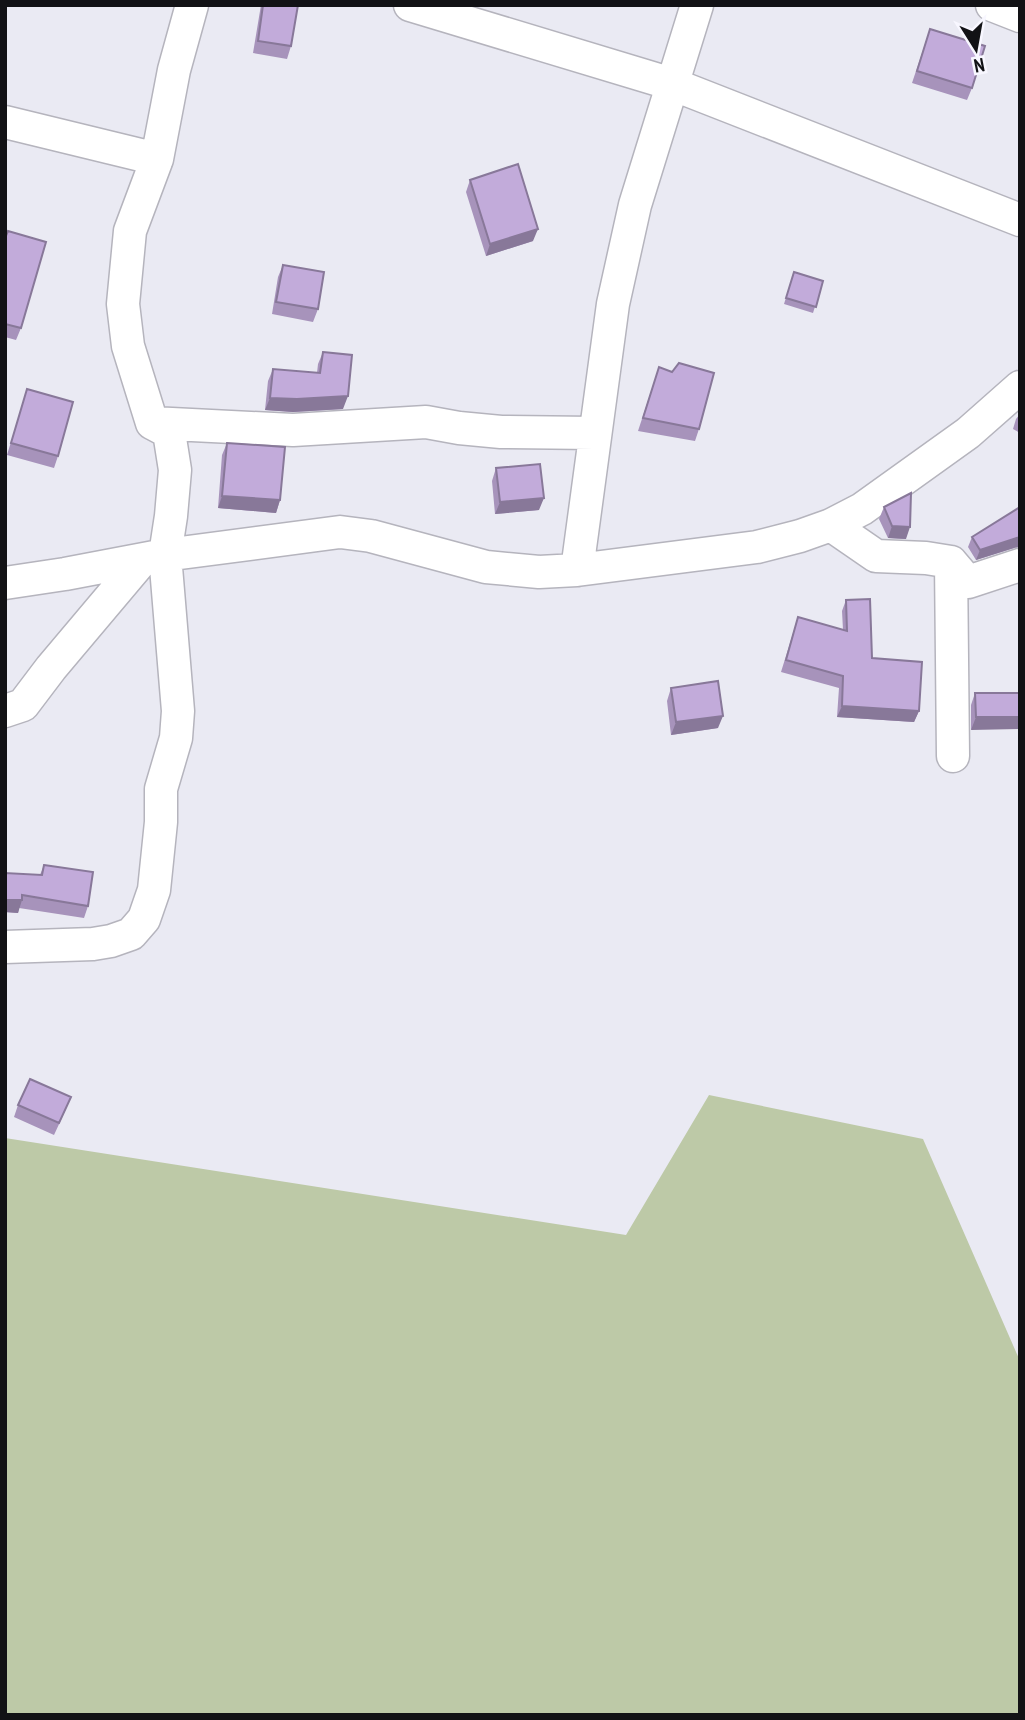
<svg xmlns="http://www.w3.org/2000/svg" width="1025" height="1720" font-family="'PT Sans Narrow',sans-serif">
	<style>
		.green { fill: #bdc9a7 }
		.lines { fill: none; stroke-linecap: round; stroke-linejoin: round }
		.street-casing { stroke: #b5b4bd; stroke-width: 35 }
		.street { stroke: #fff; stroke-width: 32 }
		.wall { fill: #a793bb }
		.shaded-wall { fill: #887899 }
		.building { fill: #c2abda; stroke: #887899; stroke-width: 2 }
	</style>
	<rect width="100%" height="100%" fill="#eaeaf3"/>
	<path class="green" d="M709,1095l214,44 97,222v354h-1015v-577l621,97z"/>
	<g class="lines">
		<defs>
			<path id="street" d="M410,5l262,79 348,136
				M992,5l28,11
				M5,122l152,37
				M152,423l141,7 133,-8 33,6 42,4 93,1
				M831,525l45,31 50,2 25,4 17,20 52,-17
				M951,562l2,194
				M577,570l36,-266 22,-99 62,-200
				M5,583l60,-9 100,-19 175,-23 31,4 115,31 53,5 38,-2 180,-23 43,-11 31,-11 31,-16 106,-76 52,-46
				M5,711l18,-6 28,-37 91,-108
				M5,947l88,-3 18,-3 20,-7 13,-15 10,-29 7,-68v-33l15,-51 2,-27 -13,-156 6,-39 4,-46 -6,-38 -17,-9 -24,-77 -5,-42 7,-73 27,-72 17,-89 18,-65"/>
		</defs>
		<use href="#street" class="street-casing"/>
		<use href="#street" class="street"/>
	</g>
	<path class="wall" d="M261,5h37l-7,41 -4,13 -34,-6z
		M930,29l42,59 -5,12 -55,-17z
		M470,180l63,61 -47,15 -20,-64z
		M5,237l16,91 -5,12 -11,-3z
		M283,265l35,44 -5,13 -41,-8 6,-37z
		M794,272l29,9 -10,32 -29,-9z
		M323,352l20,57 -50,3 -28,-2 3,-29 5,-12 44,4 1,-9z
		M659,367l40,62 -4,12 -57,-10z
		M27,389l31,67 -4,12 -47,-13z
		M1020,414v19l-7,-4 3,-10z
		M227,443l53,57 -4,13 -58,-5 4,-53z
		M496,468l43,42 -44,4 -3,-33z
		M884,507l22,32 -18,-1 -9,-19z
		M972,537l42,11 -38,12 -8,-13z
		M846,600l26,58 47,53 -5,11 -77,-5 2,-29 -58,-16 17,-55 45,13 -1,-19z
		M671,688l47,40 -47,7 -4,-34z
		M975,693h45l-49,37v-25z
		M44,865l44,41 -4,12 -65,-10 -1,5 -13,-1v-39l35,2z
		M18,1105l48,4 -12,26 -40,-18z"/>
	<path class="shaded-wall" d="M538,229l-5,12 -47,15 4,-12z
		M348,396l-5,13 -50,3 -28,-2 5,-12z
		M222,496l58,4 -4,13 -58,-5z
		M544,498l-5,12 -44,4 5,-12z
		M892,526l18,1 -4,12 -18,-1z
		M1020,537v10l-6,1 -38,12 4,-10z
		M842,706l77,5 -5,11 -77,-5z
		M723,716l-5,12 -47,7 5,-13z
		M976,717h44v12l-49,1z
		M5,900h17l-4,13 -13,-1z"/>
	<path class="building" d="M263,5h35l-7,41 -33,-5z
		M930,29l55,17 -13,42 -55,-17z
		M518,164l20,65 -48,15 -20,-64z
		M8,231l38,11 -25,86 -16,-4v-86z
		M283,265l41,7 -6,37 -42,-7z
		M794,272l29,9 -7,26 -30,-9z
		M323,352l29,3 -4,41 -51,3 -27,-1 3,-29 47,4z
		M679,363l35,10 -15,56 -56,-11 16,-51 13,5z
		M27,389l46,13 -15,54 -47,-13z
		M227,443l58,4 -5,53 -58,-4z
		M540,464l4,34 -44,4 -4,-34z
		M911,493l-1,34 -18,-1 -8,-19z
		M1020,507v30l-40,13 -8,-13z
		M870,599l2,59 50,4 -3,49 -77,-5 1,-30 -57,-16 12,-43 49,14 -1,-31z
		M718,681l5,35 -47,6 -5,-34z
		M975,693h45v24h-44z
		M44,865l49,7 -5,34 -66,-11v5h-17v-27l37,2z
		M30,1079l41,18 -12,26 -41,-18z"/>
	<rect width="1025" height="1720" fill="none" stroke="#121215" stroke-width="14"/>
	<g transform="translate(976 49) rotate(169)" stroke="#f8f7ff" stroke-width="5" paint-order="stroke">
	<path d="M0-5L12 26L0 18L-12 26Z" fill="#121215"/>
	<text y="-10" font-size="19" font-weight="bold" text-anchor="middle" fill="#121215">N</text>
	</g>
</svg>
